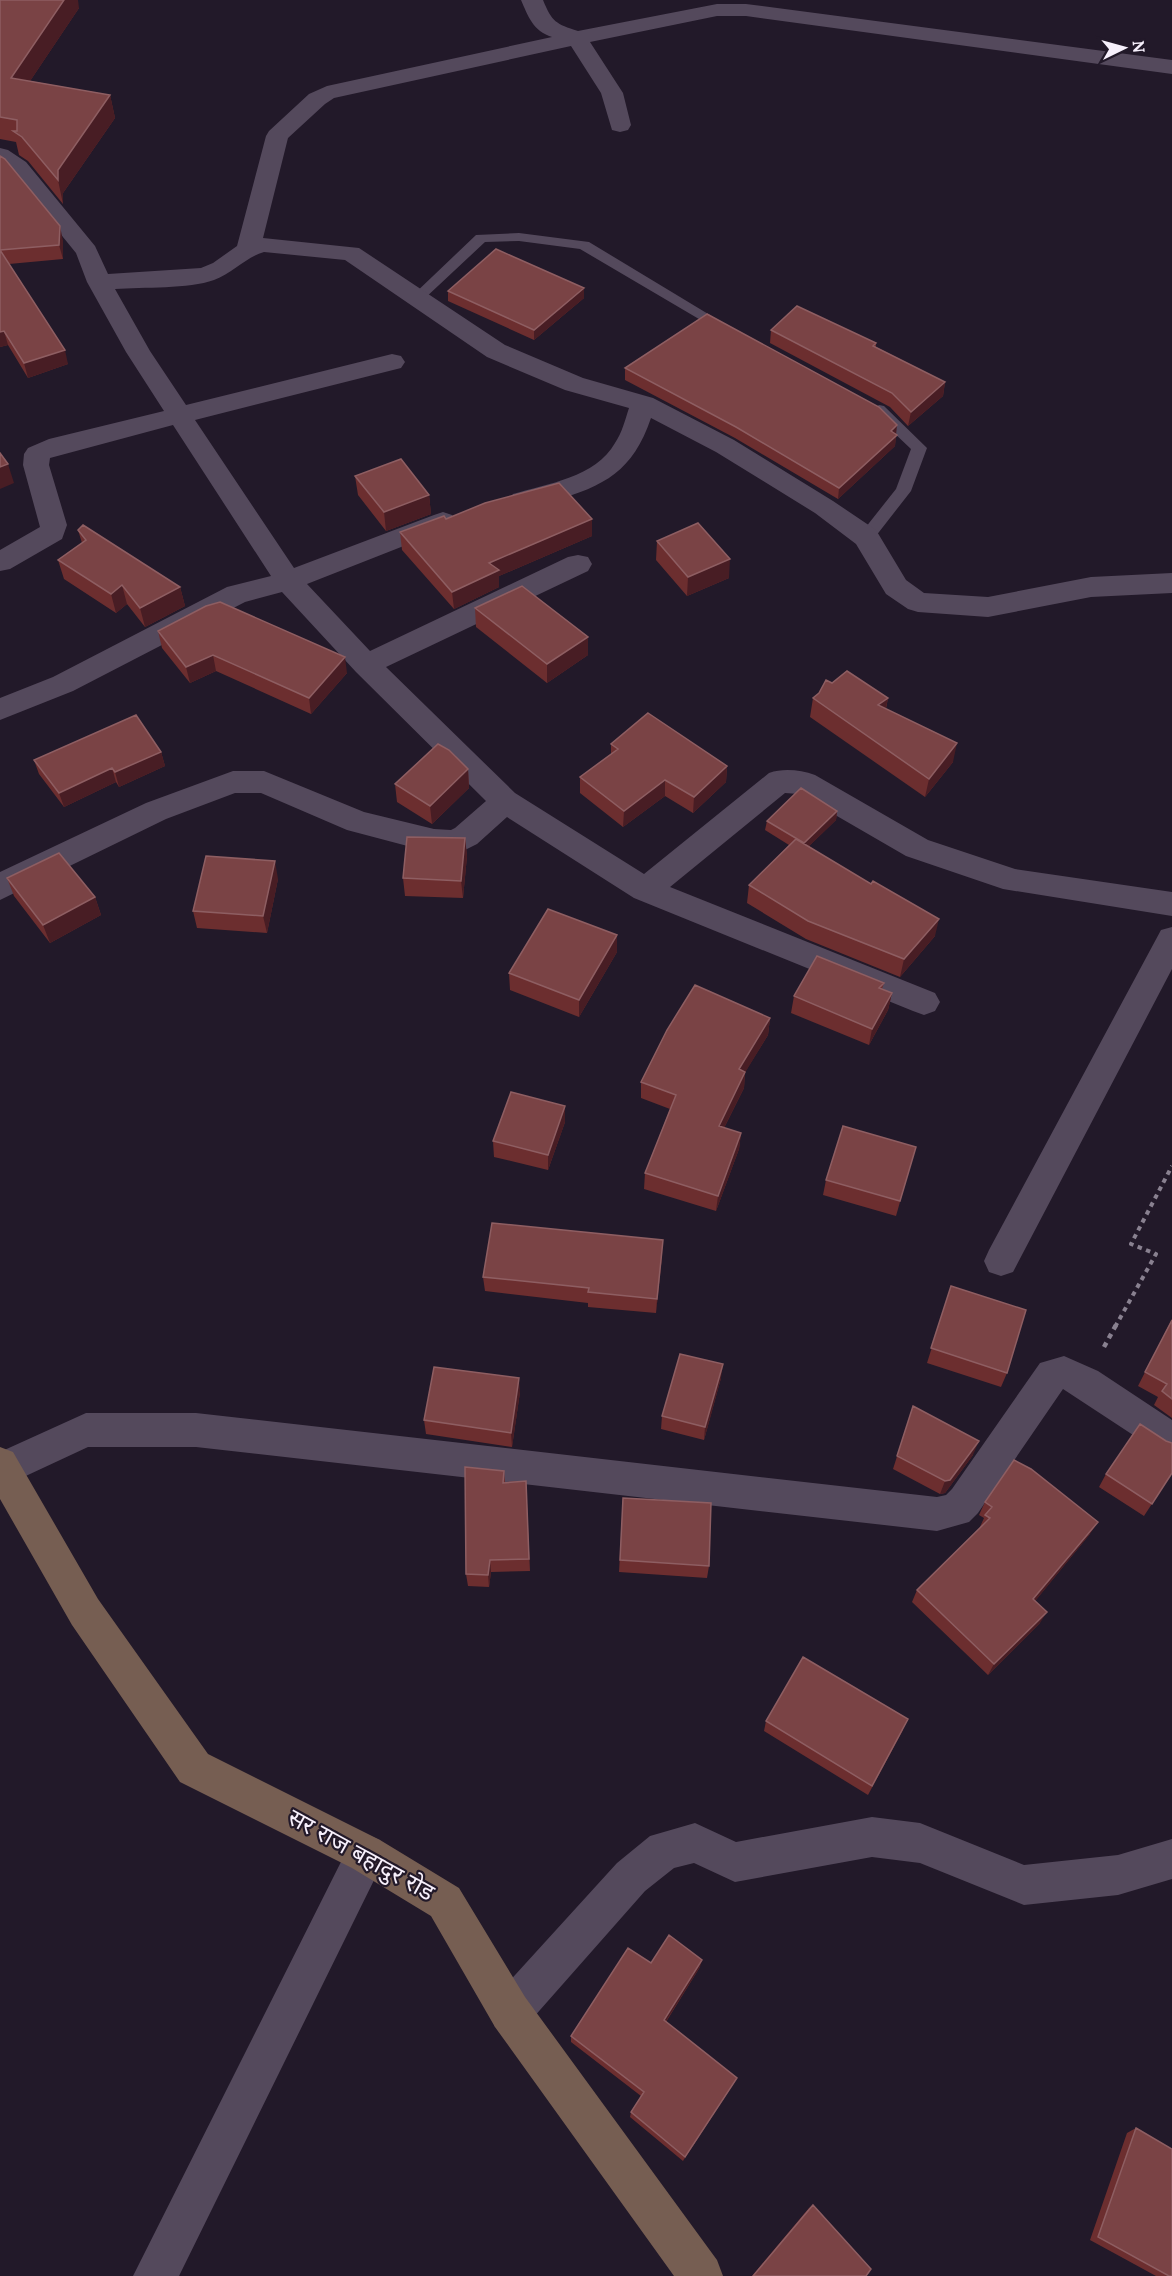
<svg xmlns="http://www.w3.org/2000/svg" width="1172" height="2276" font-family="Lora,'Noto Sans Devanagari',serif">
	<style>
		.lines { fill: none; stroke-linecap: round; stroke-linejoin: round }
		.path-far1 { stroke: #898190; stroke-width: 4; stroke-dasharray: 4.5 4.5; stroke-linecap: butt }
		.path { stroke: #898190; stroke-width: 4.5; stroke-dasharray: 5 5; stroke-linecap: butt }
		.lane { fill: #54495c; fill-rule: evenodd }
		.street { fill: #54495c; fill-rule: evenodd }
		.secondary { fill: #765e52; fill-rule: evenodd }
		.wall { fill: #6c2e2f }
		.shaded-wall { fill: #481d24 }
		.building { fill: #7a4345; stroke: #8e5e62; stroke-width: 1.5 }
		.labels { text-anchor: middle; stroke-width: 4.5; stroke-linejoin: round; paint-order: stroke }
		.near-street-label { font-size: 24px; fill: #f7f0fc; stroke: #221929 }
	</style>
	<rect width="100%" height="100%" fill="#221929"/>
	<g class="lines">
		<path class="path-far1" d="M1115,1327l41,-73 -25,-10 41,-78"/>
		<path class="path" d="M1104,1347l12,-22"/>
		<path class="lane" d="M519,233l70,9 144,87 -2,3h-10l-141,-83 -61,-8 -34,1 -62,58h-10l-2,-3 65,-62z
			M879,405l5,1 43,42 -16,43 -39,50h-12l-2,-4 38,-48 15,-40 -37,-35 -3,-4z"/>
		<path class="street" d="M521,0h22c9,22 13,24 35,31l139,-27h29l426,56v14l-426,-58h-29l-127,26 33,51 8,32 -3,5 -8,2 -8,-2 -11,-37 -30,-47 -237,52 -9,6 -37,34 -25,100 96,10 146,97 78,33 70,20 81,42 99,61 43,29 30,50 18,13 64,4 103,-20 81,-4v20l-81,4 -103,20 -70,-5 -10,-3 -22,-15 -30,-50 -41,-31 -99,-61 -65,-34c-18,53 -46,68 -98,83 -13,3 -27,9 -40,5l-4,-6 4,-6c34,-10 83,-17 102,-51 7,-10 10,-23 14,-35l-64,-18 -78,-33 -142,-97 -81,-8c-18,5 -31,21 -50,28 -25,9 -71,7 -99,9l35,62 36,54 206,-51 9,2 4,6 -4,6 -206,52 99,148 140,-53 9,-3 9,3 4,6 -4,6 -145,57 63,67 198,-94 10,-2 10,2 4,7 -4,7 -202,96 129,126 129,81 125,-101c15,-5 31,-3 46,2l113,65 87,29 157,23v24l-169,-27 -97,-33 -107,-62 -14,-1 -115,94 265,106 5,9 -5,9 -11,4 -11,-4 -279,-113 -127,-81 -30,27 -12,6 -11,4 -20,-1 -87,-23 -86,-37h-26l-69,26 -166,81v-28l146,-69 87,-32h31l100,41 70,17 17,1 4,-2 31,-27 -130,-129 -74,-80 -37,10 -172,89 -73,29v-22l53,-21 174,-90 44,-11 -98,-151 -123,33 -1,7 18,60 -5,14 -52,30 -10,2v-21l40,-23 -17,-62 1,-11 4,-6 21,-9 115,-28 -38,-59 -39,-70 -11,-29 -66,-81 -10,-7v-17l8,2 18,12 69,84 13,28 93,-6 12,-5 24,-17 29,-110 3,-5 40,-37 18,-8 225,-49c-19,-6 -24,-21 -31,-37z
			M1172,927v42l-159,303 -12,4 -12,-4 -5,-11 5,-11 172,-320z
			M1064,1356l34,15 74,49v37l-13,-5 -96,-63 -85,124 -9,9 -32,9 -741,-84h-108l-73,34 -15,4v-33l86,-39h110l741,84 9,-2 6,-6 88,-126z
			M872,1817l48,6 104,42 94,-10 54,-16v40l-54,16 -94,10 -104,-42 -48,-6 -137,25 -41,-19 -20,5 -29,23 -120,136 -15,6 -15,-6 -6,-15 6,-15 122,-134 33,-27 45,-13 41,19z
			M366,1834l14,6 6,14 -6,14 -201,408h-46l219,-436z"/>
		<path class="secondary" d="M0,1447l13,5 85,147 110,155 172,86 79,48 66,109 192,263 6,16h-49l-179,-249 -64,-111 -79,-48 -172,-86 -108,-157 -72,-126z"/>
	</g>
	<path class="wall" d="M0,0l79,8 -49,73 80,14 5,23 -52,75v11l-35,-43 -9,-6 -3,-13 -16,-3z
		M0,156l63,85v18l-54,5 59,100 -40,14 -20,-33 -8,2z
		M448,291l136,7 -50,42 -86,-39z
		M771,330l105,13v4l69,35 -2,14 -35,30 -18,-19 -120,-64z
		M625,368l271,66 -1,12 -57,53 -103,-61 -110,-58z
		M355,476l74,19 2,19 -45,17 -28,-36z
		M446,519l146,17 -93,40v11l-45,22 -52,-59 -2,-18z
		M78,530l102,57 5,19 -40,21 -18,-23 -11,9 -52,-34 -6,-19 24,-17z
		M657,541l72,37 -42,18 -31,-36z
		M475,608l113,47 -41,28 -71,-56z
		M158,631l189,42 -36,41 -95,-43 -26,12 -28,-35z
		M832,683l56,15 -2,11 67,53 -28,35 -115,-80 3,-19z
		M611,744l116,22 -1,16 -33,31 -28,-17 -42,31 -43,-34v-16l31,-22z
		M161,752l4,14 -46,21 -3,-5 -52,25 -25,-33 -5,-14z
		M468,769l1,19 -37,36 -35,-22 -2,-18z
		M837,811l-1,9 -27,26 126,90 -35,41 -94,-38 -59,-36 2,-18 40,-40 -24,-15 2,-9z
		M465,838l2,18 -4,42 -58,-2 -2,-18z
		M7,878l88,19 6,18 -51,28 -36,-47z
		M278,879l-11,54 -70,-5 -4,-17z
		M617,935v17l-38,65 -69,-27 -1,-17z
		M884,983l-2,6 10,4 -4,17 -19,35 -78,-32 3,-17z
		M770,1018l-2,17 -23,37 -1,16 -20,40 17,5 -2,16 -23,62 -72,-22 1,-16 25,-64 -29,-11v-16z
		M565,1106v16l-17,48 -54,-13 -1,-16z
		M911,1163l-15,53 -73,-21 3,-15z
		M662,1256l-6,57 -68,-6v-4l-103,-12 -2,-14z
		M951,1286l56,87 -6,14 -74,-24z
		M1172,1319v99l-18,-13 4,-8 -20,-11z
		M721,1378l-17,62 -43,-11 1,-13z
		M520,1392l-8,55 -86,-13 -2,-14z
		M913,1406l60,49 -28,38 -5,1 -47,-25z
		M1166,1441l6,32 -28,43 -45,-29 7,-13z
		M504,1471l1,11 21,-1 4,90 -39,1 -2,15 -21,-1 -2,-12z
		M623,1498l86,68 -2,12 -88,-6z
		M985,1502l105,32 -55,67 5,22 -52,52 -76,-73 5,-12 63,-62v-1l4,-9 -5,-3z
		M766,1721l137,9 -35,65 -104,-64z
		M651,1963l49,4 -34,55 71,56 -3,5 -51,78 -53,-44 1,-5 10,-16 -70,-54v-6z
		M1136,2128l36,148h-16l-66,-36 37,-107z
		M813,2205l53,71h-114l57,-68z"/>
	<path class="shaded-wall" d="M64,0h14l1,8 -63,94 -5,-24z
		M110,95l5,23 -52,75v11l-5,-24v-10z
		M60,226l3,15v18l-4,-14z
		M584,288v10l-50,42v-10z
		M4,331l4,14 -8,2v-15z
		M65,350l3,14 -40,14 -4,-15z
		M945,382l-2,14 -35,30 3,-14z
		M897,425l-2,21 -57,53 1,-11 52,-57z
		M8,464l6,19 -14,6v-22z
		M429,495l2,19 -45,17 -2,-19z
		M592,519v17l-93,40v11l-45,22 -2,-17 37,-29z
		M730,559l-1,19 -42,18 1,-19z
		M122,585l5,19 -11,9 -5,-19z
		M180,587l5,19 -40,21 -5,-19z
		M588,637v18l-41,28v-19z
		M213,655l3,16 -26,12 -4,-16z
		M345,657l2,16 -36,41 -2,-16z
		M888,698l-4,19 -6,-12z
		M957,743l-4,19 -28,35 4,-18z
		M161,752l4,14 -46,21 -4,-15z
		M727,766l-1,16 -33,31 1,-16z
		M112,768l4,14 -52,25 -5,-14z
		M468,769l1,19 -37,36 -2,-18z
		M665,780v16l-42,31 1,-16z
		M837,811l-1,9 -34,33 1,-9z
		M465,838l2,18 -4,42 -2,-17z
		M275,861l3,18 -11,54 -4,-17z
		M95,897l6,18 -51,28 -7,-18z
		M939,919l-4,17 -35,41 4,-18z
		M617,935v17l-38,65v-17z
		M892,993l-4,17 -19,35 3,-16z
		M770,1018l-2,17 -31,51 2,-17z
		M745,1072l-1,16 -27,54 2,-16z
		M565,1106v16l-17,48v-15z
		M741,1133l-2,16 -23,62 2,-15z
		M663,1240l-1,16 -6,57 1,-14z
		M723,1364l-2,14 -17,62 1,-13z
		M519,1378l1,14 -8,55 -1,-14z
		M979,1441l-6,14 -28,38 -5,1 5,-13z
		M1098,1522l-8,12 -63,77 6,-12z
		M490,1560l1,12 -2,15 -1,-12z
		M1047,1612l-7,11 -52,52 6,-11z
		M702,1960l-2,7 -37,59 1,-6z
		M737,2078l-3,5 -51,78 2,-4z"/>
	<path class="building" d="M0,0h64l-53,78 99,17 -52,75v10l-36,-43 -9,-6h4v-11l-17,-3z
		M0,156l5,3 55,67 -1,19 -59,5 65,100 -41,13 -20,-32 -4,1z
		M496,249l88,39 -50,42 -86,-39z
		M797,306l79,37 -3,3 72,36 -34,30 -19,-19 -121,-63z
		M707,314l172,93 18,18 -6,6 6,4 -58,53 -103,-61 -111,-59z
		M0,453l8,11 -8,3z
		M401,459l28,36 -45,17 -29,-36z
		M559,483l33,36 -103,44 10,7 -47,22 -52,-60 44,-16 2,3 39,-16z
		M698,523l32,36 -42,18 -31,-36z
		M83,525l97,62 -40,21 -18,-23 -11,9 -53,-34 28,-20 -8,-10z
		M522,586l66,51 -41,27 -72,-56z
		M220,602l125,55 -36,41 -96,-43 -27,12 -28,-36 48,-25z
		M847,671l41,27 -10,7 79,38 -28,36 -116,-81 6,-5 7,-13 6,3z
		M648,713l79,53 -33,31 -29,-17 -41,31 -44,-34 38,-28 -7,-5z
		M136,715l25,37 -46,20 -3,-4 -53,25 -25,-33z
		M438,744l11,6 19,19 -38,37 -35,-22z
		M801,788l36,23 -33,32 -37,-22z
		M407,837l58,1 -4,43 -58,-3z
		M796,839l75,45 2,-3 66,38 -35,40 -96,-38 -59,-36z
		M59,853l36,44 -52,28 -36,-47z
		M206,856l69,5 -12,55 -70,-5z
		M548,909l69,26 -38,65 -70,-27z
		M817,956l67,27 -5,5 13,5 -20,36 -78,-33z
		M695,985l75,33 -31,51 6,3 -26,54 22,7 -23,63 -73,-23 31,-78 -35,-13 26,-52z
		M511,1092l54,14 -17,49 -55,-14z
		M843,1126l73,21 -16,54 -74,-21z
		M492,1223l171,17 -6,59 -69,-7 1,-4 -106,-11z
		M951,1286l75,24 -19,63 -76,-25z
		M1172,1320v79l-10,-8 5,-7 -22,-12z
		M680,1354l43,10 -18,63 -43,-11z
		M434,1367l85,11 -8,55 -87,-13z
		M913,1406l66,35 -29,39 -5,1 -48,-25z
		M1140,1424l26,17 6,2v30l-20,31 -46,-30z
		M1014,1460l17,9 67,53 -65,77 14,13 -53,52 -77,-74 73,-72 -5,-3 7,-8 -7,-5z
		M465,1467l39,4 -1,12 23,-2 3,78 -39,1 -2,15 -22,-1z
		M623,1498l88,5 -2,63 -89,-6z
		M803,1657l105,62 -36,67 -106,-65z
		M669,1935l33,25 -38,60 73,58 -52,79 -54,-45 13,-20 -73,-56 57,-88 23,15z
		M1136,2128l36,21v127h-3l-71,-39z
		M813,2205l58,64 -5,7h-113z"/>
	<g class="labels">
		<g class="near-street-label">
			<text transform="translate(361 1855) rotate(29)" y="8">सर राज बहादुर रोड</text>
		</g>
	</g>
	<g transform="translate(1124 48) rotate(85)" stroke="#221929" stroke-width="4.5" paint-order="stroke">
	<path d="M0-4.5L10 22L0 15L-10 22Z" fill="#f7f0fc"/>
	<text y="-9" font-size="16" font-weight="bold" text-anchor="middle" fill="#f7f0fc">N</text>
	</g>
</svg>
